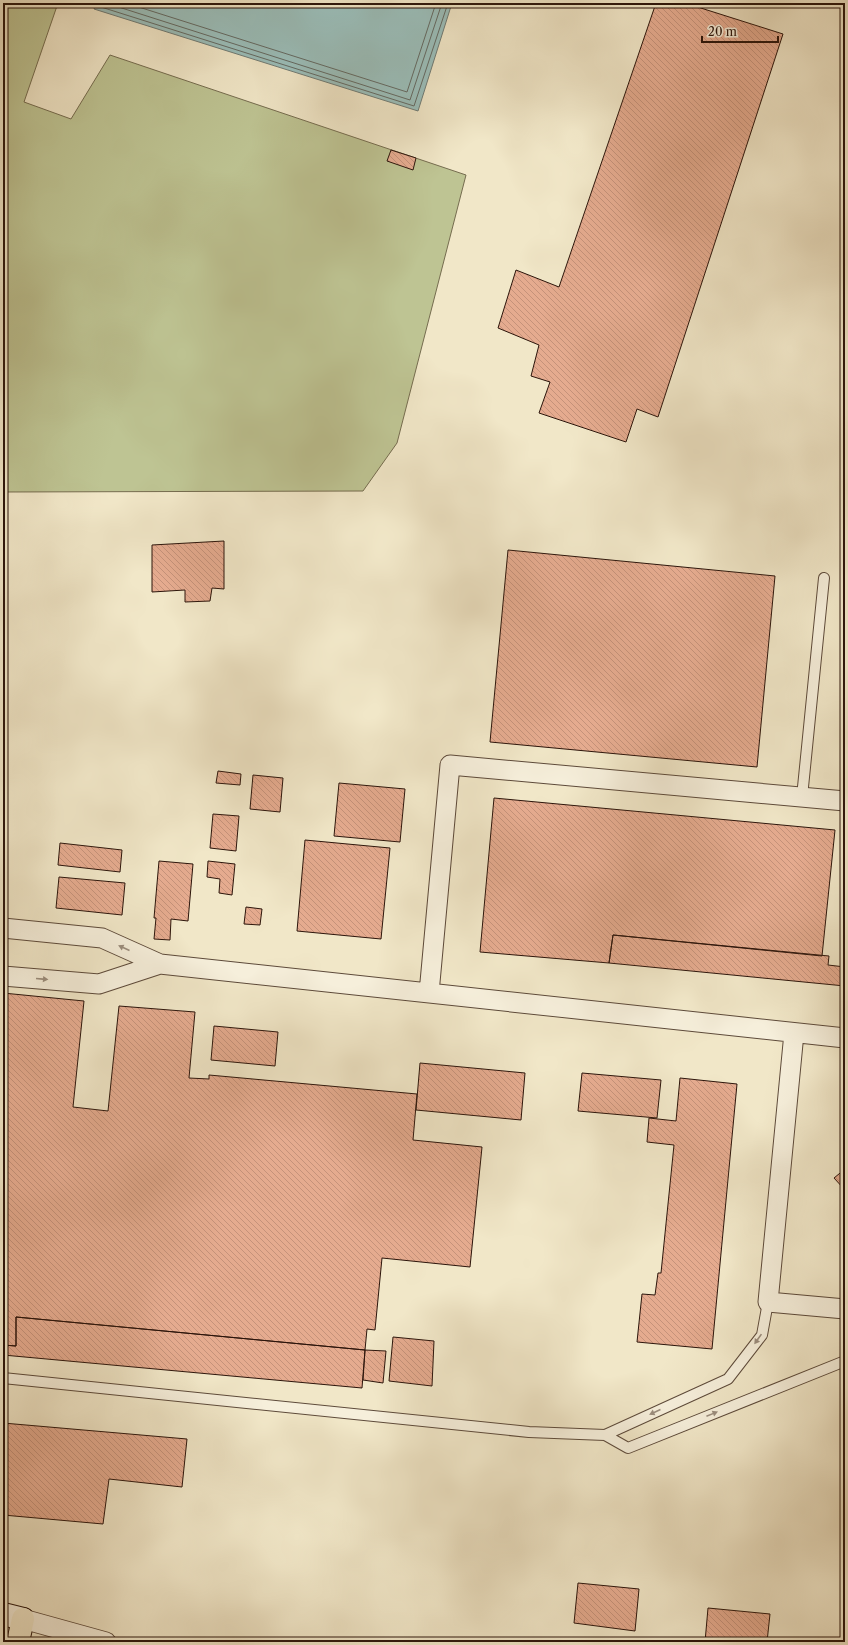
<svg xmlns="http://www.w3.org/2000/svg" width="848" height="1645" font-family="'Libre Caslon Text',serif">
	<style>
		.green { fill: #bec493; stroke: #756c4f }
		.water { fill: #9bbfbb; stroke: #6f7b75 }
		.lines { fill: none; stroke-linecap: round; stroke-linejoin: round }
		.shore { stroke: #646a63; stroke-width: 1 }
		.building { fill: url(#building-back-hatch); stroke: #2c150b }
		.lane-casing { stroke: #5d4a3a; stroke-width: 12 }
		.street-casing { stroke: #5d4a3a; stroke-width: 21 }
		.secondary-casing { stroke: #2c150b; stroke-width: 24 }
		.highway-casing { stroke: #2c150b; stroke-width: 24 }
		.lane { stroke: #f6efdb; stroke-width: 10 }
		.street { stroke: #f6efdb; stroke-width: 19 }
		.secondary { stroke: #f6efdb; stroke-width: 22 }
		.highway { stroke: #f1e7c8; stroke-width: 22 }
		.oneway { fill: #9b8d7d }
	</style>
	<defs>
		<pattern id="building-back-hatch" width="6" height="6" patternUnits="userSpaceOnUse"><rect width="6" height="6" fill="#e5ab8f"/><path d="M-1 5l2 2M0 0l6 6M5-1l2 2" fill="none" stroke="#c5927a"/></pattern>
	</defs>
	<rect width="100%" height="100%" fill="#f1e7c8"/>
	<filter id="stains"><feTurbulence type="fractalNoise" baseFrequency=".005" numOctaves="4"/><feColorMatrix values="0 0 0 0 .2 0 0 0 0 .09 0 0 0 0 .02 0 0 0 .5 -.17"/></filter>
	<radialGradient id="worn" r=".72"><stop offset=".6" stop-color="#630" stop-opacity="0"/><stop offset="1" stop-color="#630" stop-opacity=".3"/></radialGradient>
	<path class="green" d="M3,3h55l-34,99 47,17 39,-64 356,120 -69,268 -34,48 -360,1z"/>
	<path class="water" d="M96,3h356l-34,108 -324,-102z"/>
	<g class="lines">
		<path class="shore" d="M99,3l2,4 313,99 34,-103
			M106,3l304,97 32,-97
			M126,3l281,89 29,-89"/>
	</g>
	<path class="building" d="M656,3h29l98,31 -125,383 -21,-8 -11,33 -87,-29 11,-31 -19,-6 8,-31 -41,-17 18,-58 43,17z
		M391,150l25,8 -3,12 -26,-9z
		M224,541v48l-12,-1 -2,13 -25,1v-12l-33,2v-47z
		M508,550l267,26 -18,191 -267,-25z
		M218,771l23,3 -1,11 -24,-2z
		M253,775l30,3 -3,34 -30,-3z
		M339,783l66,6 -5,53 -66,-6z
		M494,798l341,32 -13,126 -209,-21 -4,28 -129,-11z
		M213,814l26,2 -3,35 -26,-3z
		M305,840l85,8 -9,91 -84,-8z
		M60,843l62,7 -2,22 -62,-7z
		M159,861l34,3 -5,57 -17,-2 -1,21 -16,-1 2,-21h-2z
		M208,861l27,3 -3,31 -13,-2 1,-14 -13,-2z
		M59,877l66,6 -3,32 -66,-7z
		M246,907l16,2 -2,16 -16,-1z
		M613,935l216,21 -1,9 17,2v19l-236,-23z
		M3,993l81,8 -11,106 35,4 11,-105 76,6 -6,66 20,1v-4l208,19 -4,46 69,7 -12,120 -88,-9 -7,72 -8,-1 -2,21 -349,-33v29l-13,-1z
		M214,1026l64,6 -3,34 -64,-6z
		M420,1063l105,10 -4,47 -105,-10z
		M582,1073l79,7 -4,38 -79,-7z
		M680,1078l57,6 -25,265 -75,-7 5,-48 13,1 3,-22h3l13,-128 -27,-3 2,-24 27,3z
		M845,1169v21l-11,-12z
		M16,1317l349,33 -3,38 -359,-33v-10l13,1z
		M393,1337l41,4 -2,45 -43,-5z
		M365,1350l21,1 -3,32 -20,-3z
		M3,1423l184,16 -5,48 -73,-8 -6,45 -100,-9z
		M578,1583l61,6 -4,42 -61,-8z
		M708,1608l62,6 -3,28h-62z"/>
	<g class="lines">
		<defs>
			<path id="lane" d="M802,797l22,-219
				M768,1302l-6,33 -34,44 -123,56 23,13 217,-87
				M3,1378l526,54 76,3"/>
			<path id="street" d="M3,928l99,10 58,26 685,74
				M3,976l96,8 61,-20
				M429,993l21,-228 395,36
				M794,1033l-26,269 77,7
				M23,1619l83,23"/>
			<path id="secondary" d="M3,1614l20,5"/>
			<path id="highway" d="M18,1642l5,-23"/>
		</defs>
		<use href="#lane" class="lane-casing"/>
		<use href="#street" class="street-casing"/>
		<use href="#secondary" class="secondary-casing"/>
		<use href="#highway" class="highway-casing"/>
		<use href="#lane" class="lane"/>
		<use href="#street" class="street"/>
		<use href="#secondary" class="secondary"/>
		<use href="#highway" class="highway"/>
	</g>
	<defs><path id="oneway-solid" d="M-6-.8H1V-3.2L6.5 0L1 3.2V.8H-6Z"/></defs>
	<g class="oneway">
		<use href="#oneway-solid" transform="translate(124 948) rotate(-156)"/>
		<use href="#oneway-solid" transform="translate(42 979) rotate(5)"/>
		<use href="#oneway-solid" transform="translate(758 1339) rotate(125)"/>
		<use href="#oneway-solid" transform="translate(655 1412) rotate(156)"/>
		<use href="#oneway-solid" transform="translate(712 1414) rotate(-22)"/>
	</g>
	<rect width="848" height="1645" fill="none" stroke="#f1e7c8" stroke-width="16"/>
	<rect x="4" y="4" width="840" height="1637" fill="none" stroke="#2c150b" stroke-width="2"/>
	<rect x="8" y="8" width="832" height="1629" fill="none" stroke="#2c150b"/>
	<path d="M702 36v6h76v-6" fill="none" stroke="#2c150b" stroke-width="2"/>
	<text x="708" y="36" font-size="12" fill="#2c150b" stroke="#f6efdb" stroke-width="3" paint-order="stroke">20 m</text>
	<rect width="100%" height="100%" filter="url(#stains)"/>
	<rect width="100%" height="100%" fill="url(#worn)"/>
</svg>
